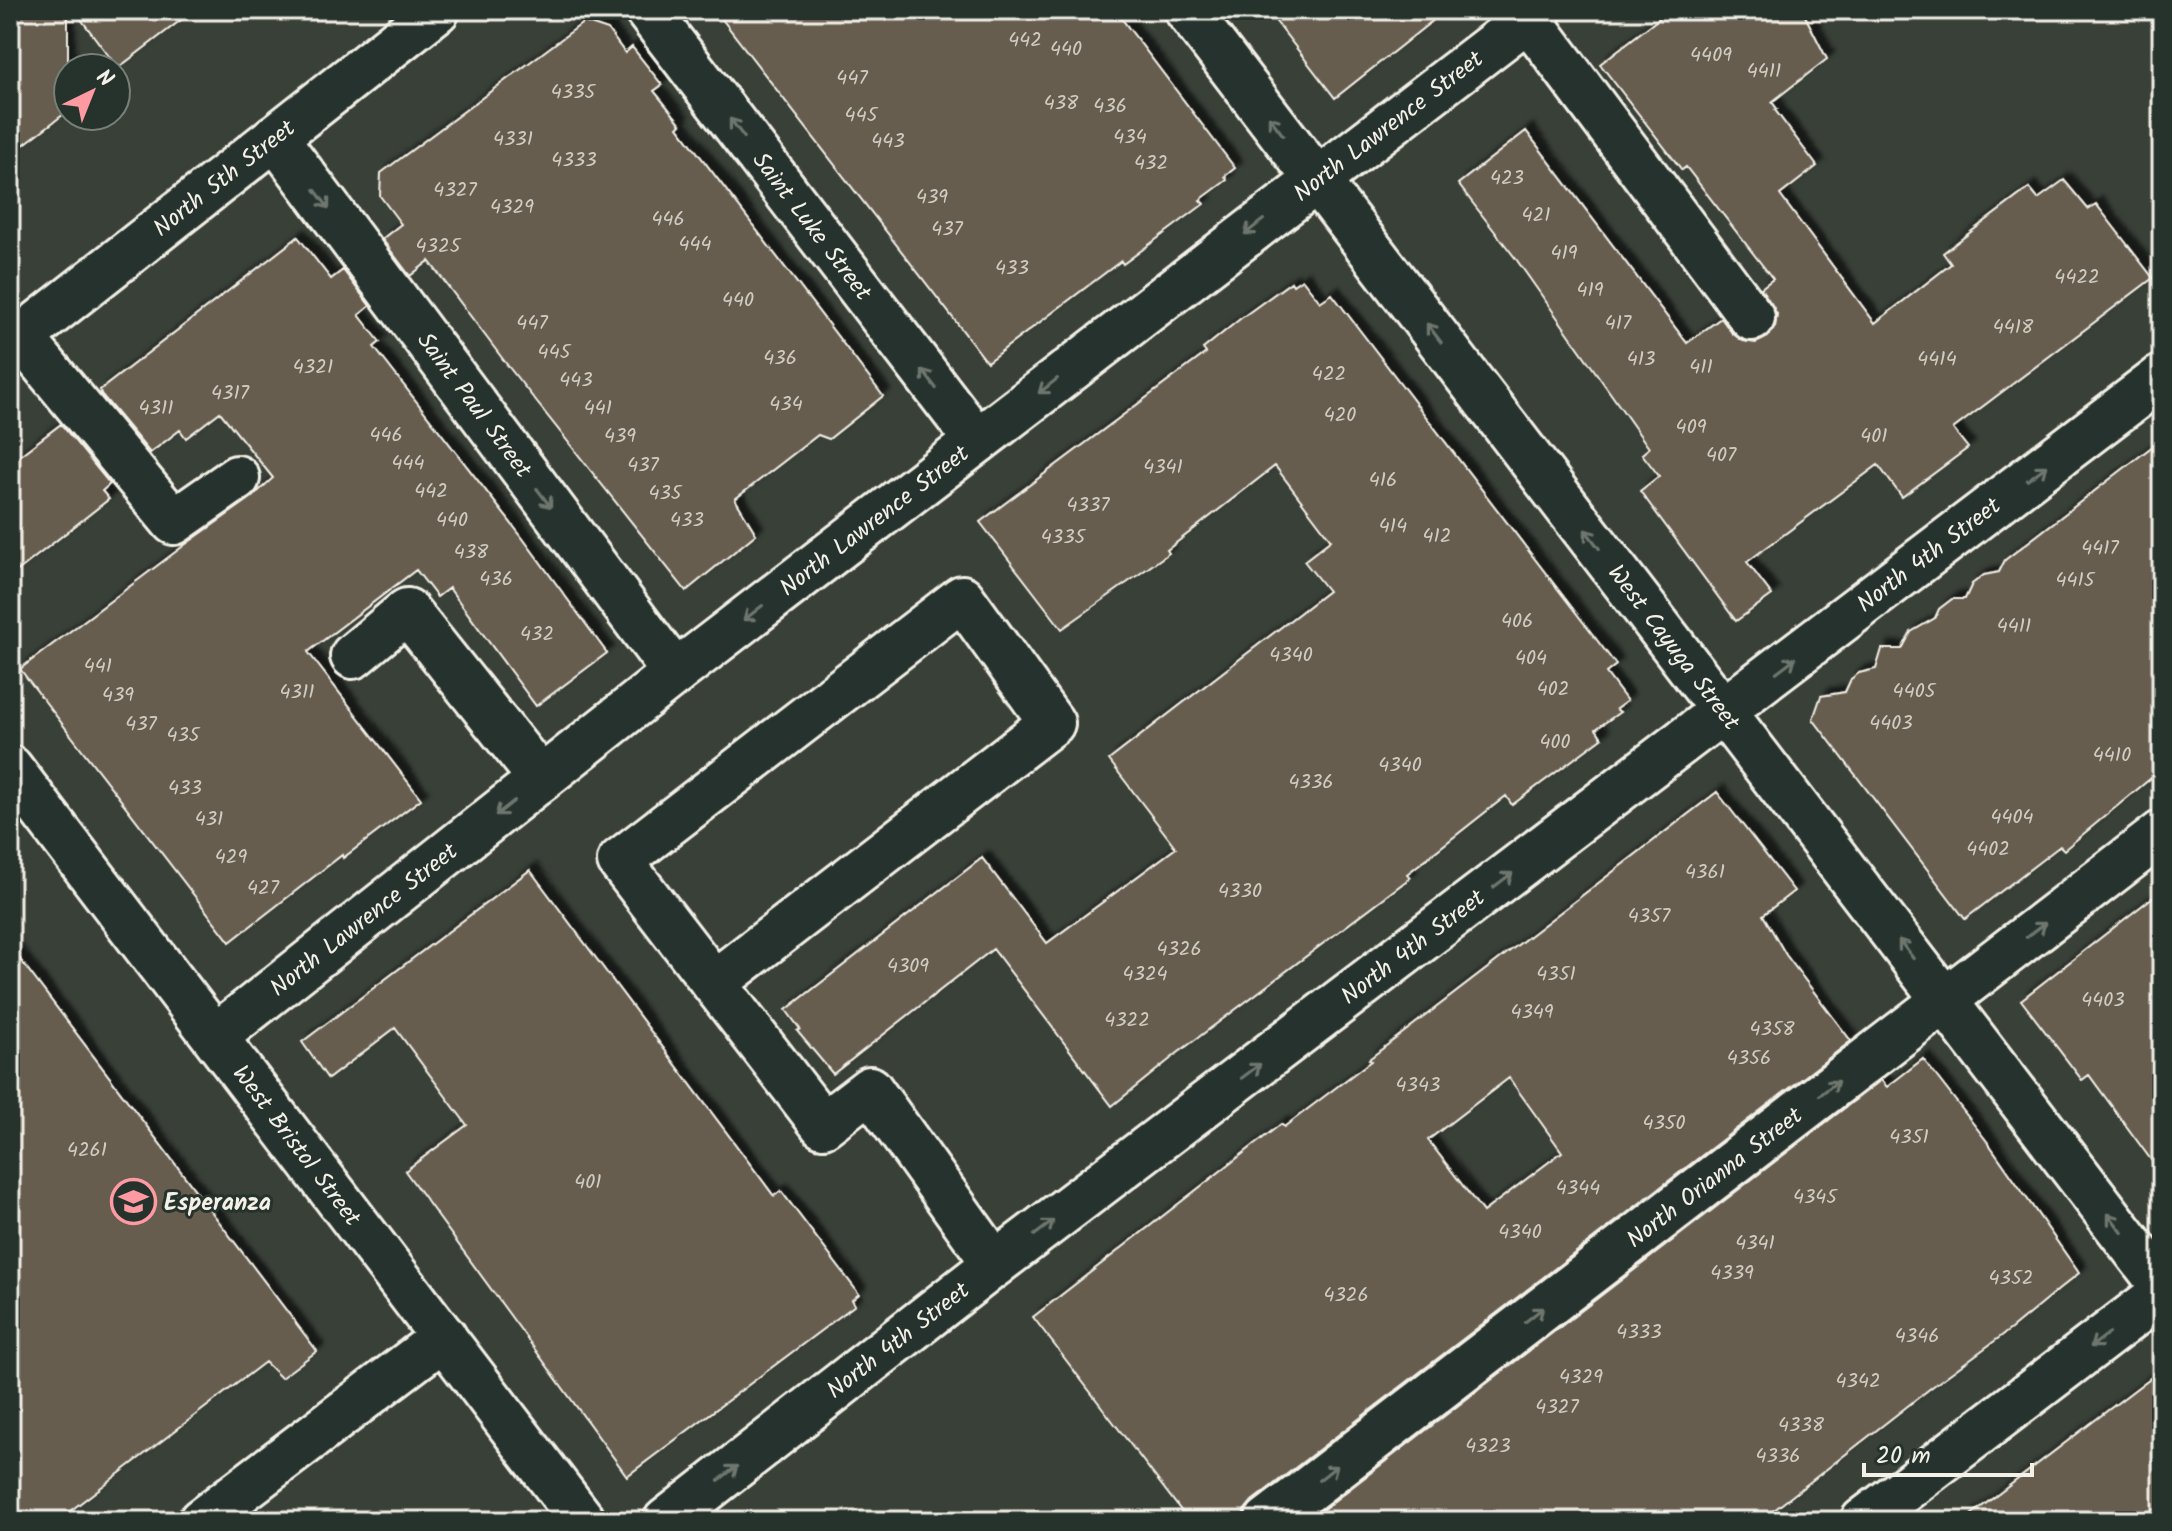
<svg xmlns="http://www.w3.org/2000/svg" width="2172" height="1531" font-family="Kalam,sans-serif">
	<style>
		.building { fill: #665d50; stroke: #f4f1e8; stroke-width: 2; fill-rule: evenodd; filter: url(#shadow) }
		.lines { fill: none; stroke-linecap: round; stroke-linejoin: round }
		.minor-casing { stroke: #f4f1e8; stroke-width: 50 }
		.minor { stroke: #26332d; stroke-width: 44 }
		.oneway { stroke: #6e766e }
		.labels { text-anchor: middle; stroke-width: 6; stroke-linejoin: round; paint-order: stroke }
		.number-label { font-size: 20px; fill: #d0ccc2 }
		.street-label { font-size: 24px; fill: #f4f1e8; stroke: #26332d }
		.poi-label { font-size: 24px; font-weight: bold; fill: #f4f1e8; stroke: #26332d; text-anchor: start }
	</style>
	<defs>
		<filter id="shadow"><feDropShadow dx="7" dy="-7" stdDeviation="2" flood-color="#0009"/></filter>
	</defs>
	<rect width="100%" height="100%" fill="#394038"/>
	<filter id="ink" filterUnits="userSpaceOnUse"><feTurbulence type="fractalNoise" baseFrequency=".0125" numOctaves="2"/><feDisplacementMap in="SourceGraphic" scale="16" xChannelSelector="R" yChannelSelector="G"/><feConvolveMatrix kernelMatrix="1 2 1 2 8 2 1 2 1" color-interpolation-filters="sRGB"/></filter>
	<g filter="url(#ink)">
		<path class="building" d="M10,10h58v101l-58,44z
			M74,10h120l-76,58z
			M715,10h400l120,158 -10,8 2,4 -27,20 4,4 -81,60 -2,-3 -134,101z
			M1267,10h179l-111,88z
			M1670,10h132l25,49 -55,43 5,7 -2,1 42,56 -37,29 95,128 76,-59 -8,-11 86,-65 9,11 26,-19 24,29 8,-5 57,74 -200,151 15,19 -66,49 -24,-32 -131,97 25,33 -36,26 -96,-130 19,-15 -17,-22 7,-6 -133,-189 -58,-75 68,-53 161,212 34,-25 11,15 11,8 13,2 12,-6 7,-10 2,-13 -16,-26 12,-9 -87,-112 -4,3 -82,-106z
			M584,22l24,8 17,23 7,-6 30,38 -8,6 27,33 -3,3 205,269 -54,43 -11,-4 -83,64 21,35 -70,57 -178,-225 -79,-105 -19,15 -28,-37 19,-15 -21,-28 1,-23z
			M298,237l33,42 12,-9 27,36 -11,9 21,27 -6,5 147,189 86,117 -71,53 -87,-118 -12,9 -21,-27 -108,82 113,147 -78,59 -1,-3 -112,87 -210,-273 166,-125 65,-46 22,-20 -53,-66 -34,26 -6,-8 -30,23 -49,-59 -1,-4z
			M1302,279l18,23 12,-8 284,371 -10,8 21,28 -11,8 4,3 -24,17 6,9 -90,67 -6,-9 -99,78 3,4 -231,174 -67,54 -119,-157 -160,125 -36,-43 3,-2 -14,-19 196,-152 65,85 129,-95 -67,-88 219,-169 -24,-30 27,-21 -56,-74 -108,84 2,3 -107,76 -82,-107 226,-169 -3,-4 37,-30 51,-37 2,3z
			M61,424l49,60 -8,7 7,8 -99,78v-114z
			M2162,439v330l-98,81 -4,-4 -95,73 -152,-200 8,-23 24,-4 6,-13 8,-6 17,-4 6,-20h20l9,-17 24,-14 4,-9 13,-10h13l7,-15 12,-9 15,-3 6,-12z
			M1717,792l77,99 -31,24 23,40 65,86 -599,460 -8,10 -1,10h-54l-156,-204 248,-193 3,3 87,-66 -2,-2zM1509,1078l53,74 -79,60 -55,-72z
			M530,870l244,326 7,-5 78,103 -7,6 3,5 -228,171 -222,-305 62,-46 -72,-97 -67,51 -26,-37z
			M2162,890v285l-73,-100 -7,5 -61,-80z
			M10,946l307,405 -36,27 -16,-16 -208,159h-47z
			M1923,1059l66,85 90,129 -68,56 -79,58 -163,127 -10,7h-451l573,-441 6,7z
			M2162,1369v152h-199z"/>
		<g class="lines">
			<defs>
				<g id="minor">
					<path id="s1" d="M647,10l330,431"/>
					<path id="s2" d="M1187,10l975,1275"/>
					<path d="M1528,18l224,300"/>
					<path id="s3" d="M275,137l400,536"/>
					<path d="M21,337l153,185 63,-44"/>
					<path id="s4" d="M10,346l427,-336"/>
					<path d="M353,656l54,-45 134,168"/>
					<path id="s5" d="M10,768l573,753"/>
					<path d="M714,983l338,-260 -90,-125 -342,263 203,264 47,-36 125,175"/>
					<path id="s6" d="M216,1036l459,-363 864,-663"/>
					<path d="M201,1521l243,-184"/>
					<path id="s7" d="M666,1521l329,-257 1167,-887"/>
					<path id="s8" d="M1267,1521l895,-688"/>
					<path d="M1863,1521l299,-228"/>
				</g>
			</defs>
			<use href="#minor" class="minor-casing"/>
			<use href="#minor" class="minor"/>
		</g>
		<defs><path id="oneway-shaft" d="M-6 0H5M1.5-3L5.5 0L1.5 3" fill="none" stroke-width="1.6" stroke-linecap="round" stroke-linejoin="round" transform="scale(2)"/></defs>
		<g class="oneway">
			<use href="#oneway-shaft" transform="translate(1276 126) rotate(-127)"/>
			<use href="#oneway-shaft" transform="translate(737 128) rotate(-127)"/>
			<use href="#oneway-shaft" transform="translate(322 199) rotate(53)"/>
			<use href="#oneway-shaft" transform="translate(1254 227) rotate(142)"/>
			<use href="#oneway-shaft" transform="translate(1434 333) rotate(-127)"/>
			<use href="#oneway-shaft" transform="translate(929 379) rotate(-127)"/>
			<use href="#oneway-shaft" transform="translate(1048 386) rotate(142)"/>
			<use href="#oneway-shaft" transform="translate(2037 473) rotate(-37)"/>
			<use href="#oneway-shaft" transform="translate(544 498) rotate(53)"/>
			<use href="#oneway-shaft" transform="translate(1592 539) rotate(-127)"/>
			<use href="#oneway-shaft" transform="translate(753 613) rotate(142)"/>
			<use href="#oneway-shaft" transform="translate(1786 665) rotate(-37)"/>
			<use href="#oneway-shaft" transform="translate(505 808) rotate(142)"/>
			<use href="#oneway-shaft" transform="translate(1503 880) rotate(-37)"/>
			<use href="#oneway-shaft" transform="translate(2036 930) rotate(-37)"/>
			<use href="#oneway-shaft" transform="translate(1906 949) rotate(-127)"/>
			<use href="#oneway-shaft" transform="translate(1251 1071) rotate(-37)"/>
			<use href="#oneway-shaft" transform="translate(1829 1088) rotate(-38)"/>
			<use href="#oneway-shaft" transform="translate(2115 1223) rotate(-127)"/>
			<use href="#oneway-shaft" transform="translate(1044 1228) rotate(-37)"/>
			<use href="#oneway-shaft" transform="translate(1534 1315) rotate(-38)"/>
			<use href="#oneway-shaft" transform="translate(2100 1340) rotate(143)"/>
			<use href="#oneway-shaft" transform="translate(728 1473) rotate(-38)"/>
			<use href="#oneway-shaft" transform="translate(1328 1473) rotate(-38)"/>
		</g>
	</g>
	<defs>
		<symbol id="school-ring" viewBox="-11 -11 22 22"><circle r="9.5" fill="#26332d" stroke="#ff9aa2" stroke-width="1.5"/><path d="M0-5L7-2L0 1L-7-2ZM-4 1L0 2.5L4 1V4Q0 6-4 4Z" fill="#ff9aa2"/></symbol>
	</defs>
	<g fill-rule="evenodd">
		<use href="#school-ring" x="108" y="1176" width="51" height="51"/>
	</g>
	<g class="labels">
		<g class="number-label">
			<text x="1025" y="46">442</text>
			<text x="1066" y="55">440</text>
			<text x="1711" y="61">4409</text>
			<text x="1764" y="77">4411</text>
			<text x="852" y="84">447</text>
			<text x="573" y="98">4335</text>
			<text x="1061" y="109">438</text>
			<text x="1110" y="112">436</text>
			<text x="861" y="121">445</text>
			<text x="1130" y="143">434</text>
			<text x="513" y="145">4331</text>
			<text x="888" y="147">443</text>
			<text x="574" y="166">4333</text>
			<text x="1151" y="169">432</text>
			<text x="1507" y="184">423</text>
			<text x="455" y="196">4327</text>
			<text x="932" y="203">439</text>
			<text x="512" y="213">4329</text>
			<text x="1536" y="221">421</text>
			<text x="668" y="225">446</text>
			<text x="947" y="235">437</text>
			<text x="695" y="250">444</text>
			<text x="438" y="252">4325</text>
			<text x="1564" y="259">419</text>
			<text x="1012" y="274">433</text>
			<text x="2077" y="283">4422</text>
			<text x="1590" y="296">419</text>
			<text x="738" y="306">440</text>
			<text x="532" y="329">447</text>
			<text x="1618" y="329">417</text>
			<text x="2013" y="333">4418</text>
			<text x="554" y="358">445</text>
			<text x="780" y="364">436</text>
			<text x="1641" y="365">413</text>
			<text x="1937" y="365">4414</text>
			<text x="313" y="373">4321</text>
			<text x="1701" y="373">411</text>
			<text x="1329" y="380">422</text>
			<text x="576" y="386">443</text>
			<text x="230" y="399">4317</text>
			<text x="786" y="410">434</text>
			<text x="156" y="414">4311</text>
			<text x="598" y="414">441</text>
			<text x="1340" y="421">420</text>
			<text x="1691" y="433">409</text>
			<text x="386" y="441">446</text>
			<text x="620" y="442">439</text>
			<text x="1874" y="442">401</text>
			<text x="1721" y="461">407</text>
			<text x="408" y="469">444</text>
			<text x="643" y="471">437</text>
			<text x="1163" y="473">4341</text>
			<text x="1383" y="486">416</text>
			<text x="431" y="497">442</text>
			<text x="665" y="499">435</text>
			<text x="1088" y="511">4337</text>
			<text x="452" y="526">440</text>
			<text x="687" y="526">433</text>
			<text x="1393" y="532">414</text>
			<text x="1437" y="542">412</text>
			<text x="1063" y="543">4335</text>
			<text x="2100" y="554">4417</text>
			<text x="471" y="558">438</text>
			<text x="496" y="585">436</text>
			<text x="2075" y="586">4415</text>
			<text x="1517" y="627">406</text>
			<text x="2014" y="632">4411</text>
			<text x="537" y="640">432</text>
			<text x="1291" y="661">4340</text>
			<text x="1531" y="664">404</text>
			<text x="98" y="672">441</text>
			<text x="1553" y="695">402</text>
			<text x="1914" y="697">4405</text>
			<text x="297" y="698">4311</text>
			<text x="118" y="701">439</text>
			<text x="1891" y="729">4403</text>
			<text x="141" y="730">437</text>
			<text x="183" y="741">435</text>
			<text x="1555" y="748">400</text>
			<text x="2112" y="761">4410</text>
			<text x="1400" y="771">4340</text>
			<text x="1311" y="788">4336</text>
			<text x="185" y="794">433</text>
			<text x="2012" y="823">4404</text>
			<text x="209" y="825">431</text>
			<text x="1988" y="855">4402</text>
			<text x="231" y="863">429</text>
			<text x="1705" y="878">4361</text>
			<text x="263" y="894">427</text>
			<text x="1240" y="897">4330</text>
			<text x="1649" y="922">4357</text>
			<text x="1179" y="955">4326</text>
			<text x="908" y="972">4309</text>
			<text x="1145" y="980">4324</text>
			<text x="1556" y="980">4351</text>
			<text x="2103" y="1006">4403</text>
			<text x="1532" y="1018">4349</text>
			<text x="1127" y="1026">4322</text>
			<text x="1772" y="1035">4358</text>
			<text x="1749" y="1064">4356</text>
			<text x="1418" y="1091">4343</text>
			<text x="1664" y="1129">4350</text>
			<text x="1909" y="1143">4351</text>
			<text x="87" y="1156">4261</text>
			<text x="588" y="1188">401</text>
			<text x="1578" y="1194">4344</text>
			<text x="1815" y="1203">4345</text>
			<text x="1520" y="1238">4340</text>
			<text x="1755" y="1249">4341</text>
			<text x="1732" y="1279">4339</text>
			<text x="2011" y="1284">4352</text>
			<text x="1346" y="1301">4326</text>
			<text x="1639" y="1338">4333</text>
			<text x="1917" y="1342">4346</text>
			<text x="1581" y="1383">4329</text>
			<text x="1858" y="1387">4342</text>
			<text x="1557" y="1413">4327</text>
			<text x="1801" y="1431">4338</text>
			<text x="1488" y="1452">4323</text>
			<text x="1778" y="1462">4336</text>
		</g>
		<g class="street-label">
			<text dy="8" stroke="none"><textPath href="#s6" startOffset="1484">North Lawrence Street</textPath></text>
			<text dy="8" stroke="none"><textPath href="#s4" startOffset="272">North 5th Street</textPath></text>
			<text dy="8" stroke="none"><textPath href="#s1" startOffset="272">Saint Luke Street</textPath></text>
			<text dy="8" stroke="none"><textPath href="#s3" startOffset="334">Saint Paul Street</textPath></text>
			<text dy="8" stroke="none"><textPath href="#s6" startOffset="836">North Lawrence Street</textPath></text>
			<text dy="8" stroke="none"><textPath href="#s7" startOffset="1590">North 4th Street</textPath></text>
			<text dy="8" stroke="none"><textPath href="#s2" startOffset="802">West Cayuga Street</textPath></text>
			<text dy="8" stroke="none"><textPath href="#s6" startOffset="188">North Lawrence Street</textPath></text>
			<text dy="8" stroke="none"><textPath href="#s7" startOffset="942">North 4th Street</textPath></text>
			<text dy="8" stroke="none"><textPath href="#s5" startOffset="474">West Bristol Street</textPath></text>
			<text dy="8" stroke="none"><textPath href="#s8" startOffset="564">North Orianna Street</textPath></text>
			<text dy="8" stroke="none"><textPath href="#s7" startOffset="294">North 4th Street</textPath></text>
		</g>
		<g class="poi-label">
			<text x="164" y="1210">Esperanza</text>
		</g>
	</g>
	<rect width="2172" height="1531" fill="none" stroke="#26332d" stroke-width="40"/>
	<rect x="20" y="20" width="2132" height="1491" fill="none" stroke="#f4f1e8" stroke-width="3" filter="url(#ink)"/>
	<g transform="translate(92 92) rotate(43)"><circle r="38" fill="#26332d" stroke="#787f78" stroke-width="2"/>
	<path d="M0-6L14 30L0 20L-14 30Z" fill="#ff9aa2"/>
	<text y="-12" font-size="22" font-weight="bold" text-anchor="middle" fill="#f4f1e8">N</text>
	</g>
	<path d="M1864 1463v12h168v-12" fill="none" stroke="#f4f1e8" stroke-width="4"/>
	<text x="1876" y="1463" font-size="24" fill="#f4f1e8" stroke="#26332d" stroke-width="6" paint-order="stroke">20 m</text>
</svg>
